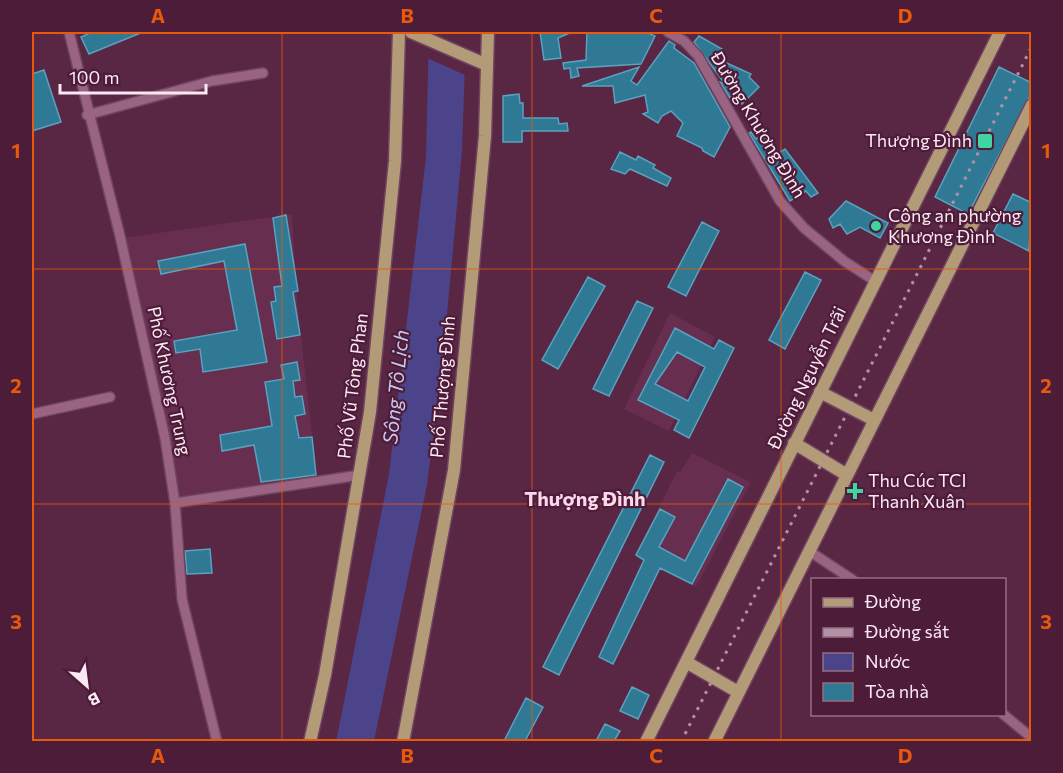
<svg xmlns="http://www.w3.org/2000/svg" width="1063" height="773" font-family="Commissioner,sans-serif">
	<style>
		.built { fill: #672e4f }
		.water { fill: #4c448a }
		.pier { fill: #592644 }
		.building { fill: #2f7995; stroke: #5aa2bf; stroke-width: 1.5; fill-rule: evenodd }
		.lines { fill: none; stroke-linecap: round; stroke-linejoin: round }
		.minor-casing { stroke: #6e455e; stroke-width: 12 }
		.major-casing { stroke: #6e455e; stroke-width: 15 }
		.minor { stroke: #9b6382; stroke-width: 9 }
		.major { stroke: #b49b77; stroke-width: 12 }
		.rail { stroke: #b391a4; stroke-width: 3; stroke-dasharray: 3 6; stroke-linecap: butt }
		.grid { fill: none; stroke: #e8590c; stroke-width: 1.5; stroke-opacity: 0.55 }
		.poi-dot { fill: #3fd4a2; stroke: #4d1c39; stroke-width: 2 }
		.labels { text-anchor: middle; stroke-width: 4.5; stroke-linejoin: round; paint-order: stroke }
		.street-label { font-size: 18px; fill: #fce8f2; stroke: #4d1c39 }
		.poi-label { font-size: 18px; fill: #fce8f2; stroke: #4d1c39; text-anchor: start }
		.water-label { font-size: 20px; font-style: italic; fill: #c7c7f0; stroke: #4d1c39 }
		.neighbourhood-label { font-size: 20px; font-weight: bold; fill: #fdd6ea; stroke: #4d1c39 }
		.neatline { fill: none; stroke: #e8590c; stroke-width: 2 }
		.grid-label { font-size: 20px; text-anchor: middle; font-weight: bold; fill: #e8590c }
	</style>
	<rect width="100%" height="100%" fill="#592644"/>
	<path class="built" d="M292,214l5,85 20,182 -138,19 -56,-262z
		M670,313l45,24 -46,94 -45,-22z
		M692,453l59,29 -55,105 -61,-32 42,-84 3,1z"/>
	<path class="water" d="M429,32h37l-4,119 -19,207 -16,127 -53,256 -38,1 53,-268 37,-317z"/>
	<path class="pier" d="M426,32h43l-2,44 -42,-19z"/>
	<path class="building" d="M92,32h51l-54,22 -8,-17z
		M540,32h32l-14,6 3,20 -17,2z
		M587,32h59l9,4 -14,28 -64,4 2,8 -8,2 -1,-10 -6,1 -1,-6 23,-3z
		M699,36l23,13 -4,10 33,15 -2,3 10,10 -17,17 -9,-9 -3,3 -10,-16 5,2 -31,-42z
		M669,41l6,4 -1,3 20,15 36,64 -16,30 -11,-6 -1,-3 -25,-12 6,-13 -12,-12 -9,5 -4,7 -15,-9 5,-2 -3,-17 -30,8 -2,-17h-31l57,-19 -8,14 6,4z
		M999,67l33,16v9l-64,122 -33,-17z
		M44,70l17,52 -29,9v-57z
		M519,94l1,9h3v15h35l1,6 8,-1 1,8h-46v11h-19v-46z
		M751,132l5,7 7,-5 16,19 6,-4 33,44 -7,4 -5,-6 -16,10 -41,-68z
		M620,152l16,8 2,-4 17,9 -2,3 18,10 -4,8 -37,-17 -5,5 -14,-5z
		M1013,194l19,9 -3,48 -36,-18z
		M846,201l42,22 -8,15 -20,-11 -13,7 -7,-10 -7,4 -4,-9z
		M286,215l12,76 -5,1 7,43 -23,4 -6,-37 5,-1 -2,-14 8,-1 -9,-68z
		M702,222l17,9 -33,65 -18,-9z
		M245,244l22,118 -64,10 -3,-23 -24,4 -2,-12 63,-11 -13,-69 -63,13 -3,-13z
		M805,272l16,8 -36,69 -16,-9z
		M588,277l17,9 -47,83 -16,-9z
		M637,301l16,7 -44,88 -16,-7z
		M675,328l39,21 5,-9 15,8 -45,90 -15,-8 5,-10 -41,-20zM677,352l28,15 -17,34 -33,-17z
		M297,362l3,18 -7,1 2,16 7,-1 3,18 -10,2 4,22 13,-1 4,38 -55,7 -7,-37 -32,6 -2,-16 52,-9 -7,-44 19,-3 -3,-14z
		M650,455l14,7 -105,213 -16,-8z
		M728,479l15,8 -51,97 -32,-16 -47,96 -14,-7 45,-97 -8,-5 24,-46 15,8 -16,30 26,14z
		M210,549l2,24 -25,1 -2,-23z
		M632,687l17,8 -11,24 -18,-8z
		M526,698l17,9 -18,34h-21z
		M605,724l15,7 -6,10h-18z"/>
	<g class="lines">
		<defs>
			<path id="minor" d="M69,32l51,204 45,202 10,65 7,96 35,143
				M668,32l16,9 14,15 82,145 24,27 40,33 31,20
				M87,115l125,-34 51,-8
				M32,414l78,-17
				M175,503l185,-28
				M809,551l44,29
				M1003,714l29,24"/>
			<path id="major" d="M411,32l76,33
				M820,392l54,28
				M794,443l53,32
				M686,662l52,30
				M310,742l15,-67 45,-263 25,-251 4,-129
				M403,742l51,-272 31,-334 3,-104
				M646,742l354,-710
				M714,742l318,-637"/>
		</defs>
		<use href="#minor" class="minor-casing"/>
		<use href="#major" class="major-casing"/>
		<use href="#minor" class="minor"/>
		<use href="#major" class="major"/>
		<path class="rail" d="M681,742l351,-696"/>
	</g>
	<path class="grid" d="M282,32v710M532,32v710M781,32v710M32,269h1000M32,504h1000"/>
	<g class="poi-dot">
		<rect x="977" y="133" width="16" height="16" rx="3"/>
		<circle cx="876" cy="226" r="6"/>
		<path d="M852 482h6v6h6v6h-6v6h-6v-6h-6v-6h6z"/>
	</g>
	<g class="labels">
		<g class="street-label">
			<text transform="translate(758 125) rotate(59)" y="6">Đường Khương Đình</text>
			<text transform="translate(807 378) rotate(-64)" y="6">Đường Nguyễn Trãi</text>
			<text transform="translate(169 381) rotate(78)" y="6">Phố Khương Trung</text>
			<text transform="translate(353 386) rotate(-83)" y="6">Phố Vũ Tông Phan</text>
			<text transform="translate(443 387) rotate(-85)" y="6">Phố Thượng Đình</text>
		</g>
		<g class="poi-label">
			<text x="972" y="147" text-anchor="end">Thượng Đình</text>
			<text x="888" y="222">Công an phường<tspan x="888" dy="21">Khương Đình</tspan></text>
			<text x="868" y="487">Thu Cúc TCI<tspan x="868" dy="21">Thanh Xuân</tspan></text>
		</g>
		<g class="water-label">
			<text transform="translate(396 387) rotate(-84)" y="7">Sông Tô Lịch</text>
		</g>
		<g class="neighbourhood-label">
			<text x="585" y="506">Thượng Đình</text>
		</g>
	</g>
	<rect width="1063" height="773" fill="none" stroke="#4d1c39" stroke-width="66"/>
	<rect x="811" y="578" width="195" height="138" fill="#4d1c39" stroke="#936e83" stroke-width="1.5"/>
	<rect x="823" y="598" width="30" height="9" fill="#b49b77" stroke="#936e83" stroke-width="1.5"/>
	<text x="865" y="608" font-size="18" fill="#fce8f2">Đường</text>
	<rect x="823" y="628" width="30" height="9" fill="#b391a4" stroke="#936e83" stroke-width="1.5"/>
	<text x="865" y="638" font-size="18" fill="#fce8f2">Đường sắt</text>
	<rect x="823" y="653" width="30" height="18" fill="#4c448a" stroke="#936e83" stroke-width="1.5"/>
	<text x="865" y="668" font-size="18" fill="#fce8f2">Nước</text>
	<rect x="823" y="683" width="30" height="18" fill="#2f7995" stroke="#936e83" stroke-width="1.5"/>
	<text x="865" y="698" font-size="18" fill="#fce8f2">Tòa nhà</text>
	<g transform="translate(87 686) rotate(152)" stroke="#4d1c39" stroke-width="4.5" paint-order="stroke">
	<path d="M0-4.5L10 22L0 15L-10 22Z" fill="#fce8f2"/>
	<text y="-9" font-size="16" font-weight="bold" text-anchor="middle" fill="#fce8f2">B</text>
	</g>
	<path d="M60 84v9h146v-9" fill="none" stroke="#fce8f2" stroke-width="3"/>
	<text x="69" y="84" font-size="18" fill="#fce8f2" stroke="#4d1c39" stroke-width="4.5" paint-order="stroke">100 m</text>
	<rect x="33" y="33" width="997" height="707" class="neatline"/>
	<g class="grid-label">
		<text x="158" y="23">A</text>
		<text x="407" y="23">B</text>
		<text x="656" y="23">C</text>
		<text x="905" y="23">D</text>
		<text x="16" y="158">1</text>
		<text x="1046" y="158">1</text>
		<text x="16" y="393">2</text>
		<text x="1046" y="393">2</text>
		<text x="16" y="629">3</text>
		<text x="1046" y="629">3</text>
		<text x="158" y="763">A</text>
		<text x="407" y="763">B</text>
		<text x="656" y="763">C</text>
		<text x="905" y="763">D</text>
	</g>
</svg>
